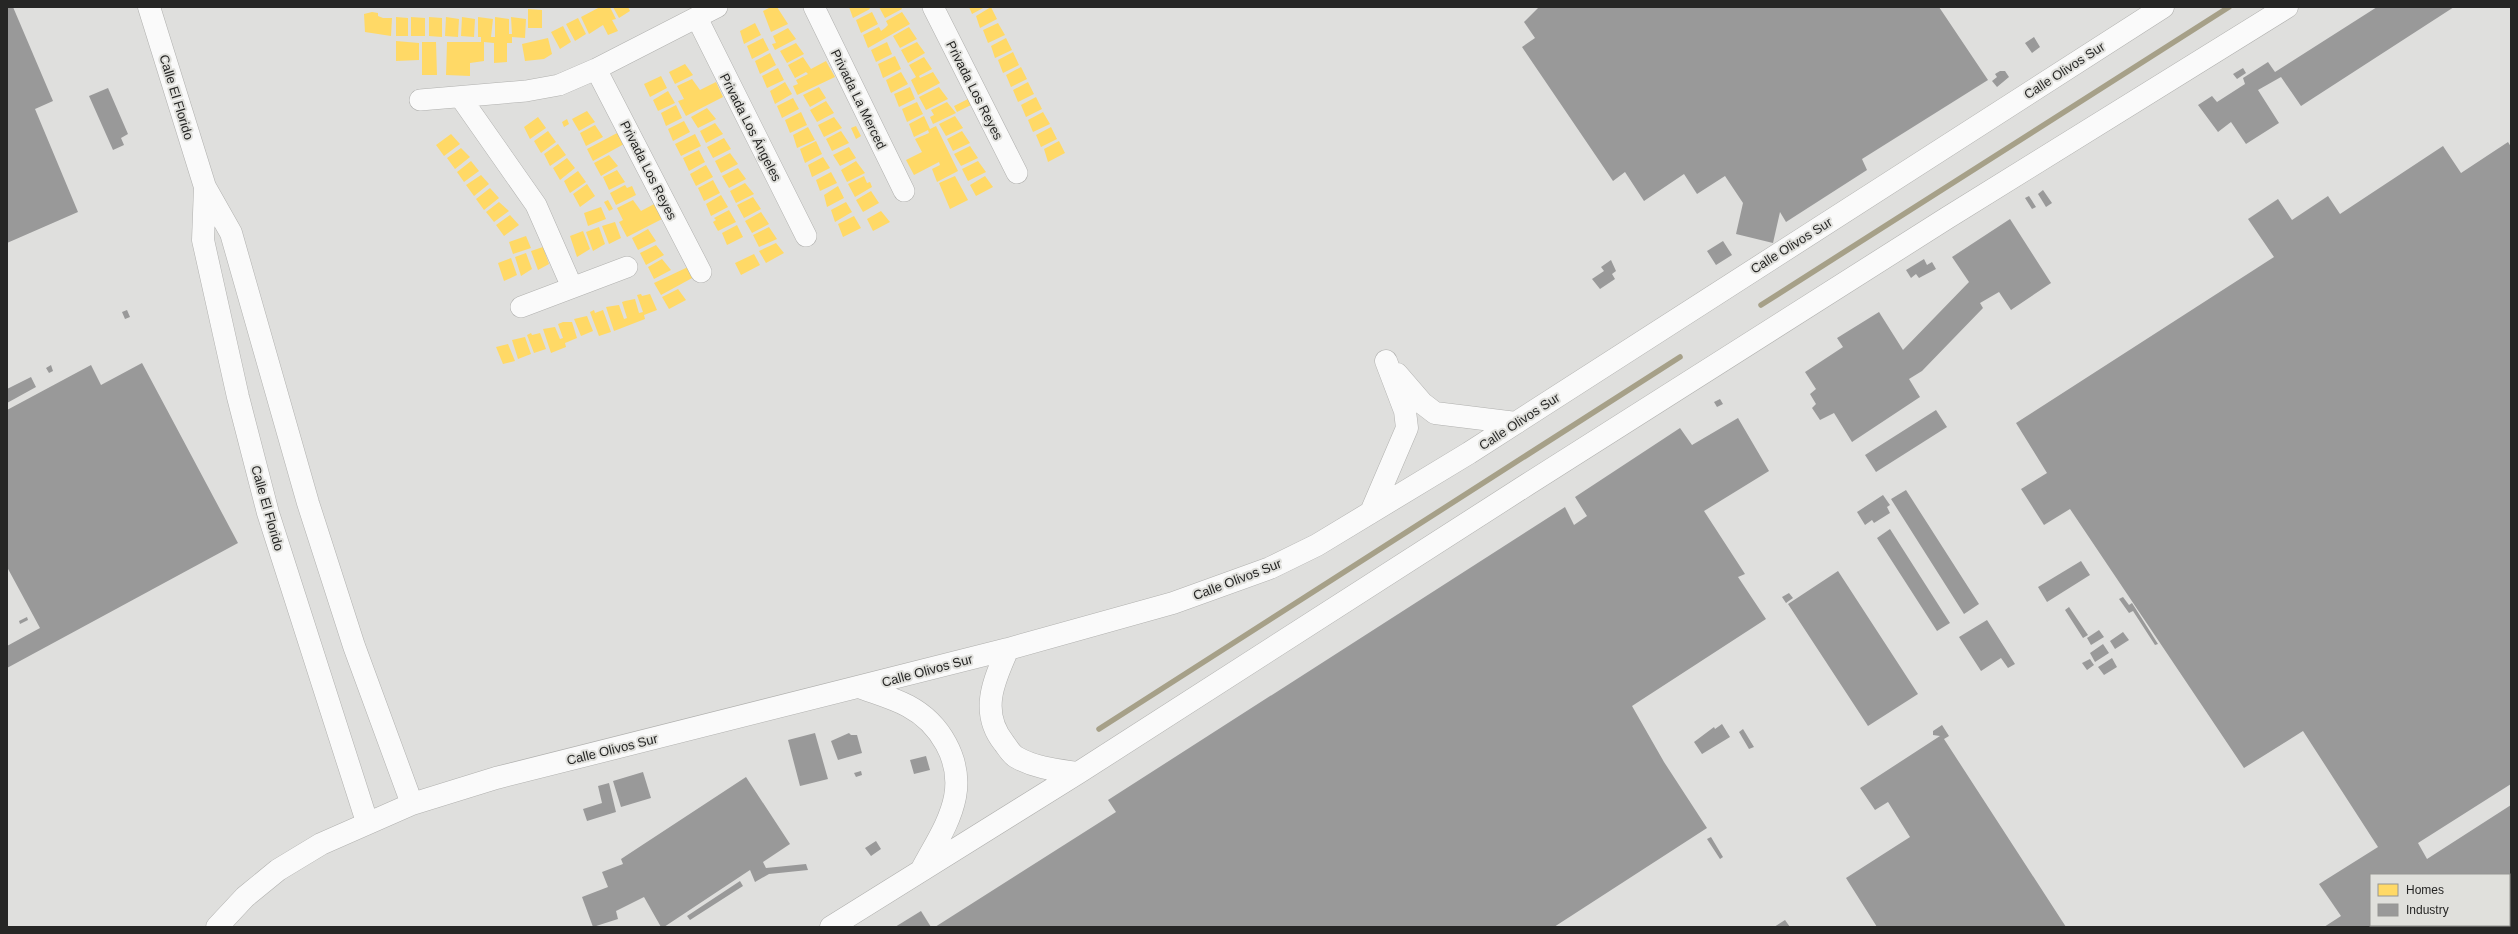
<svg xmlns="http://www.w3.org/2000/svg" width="2518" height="934" font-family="Helvetica,sans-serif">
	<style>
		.homes { fill: #ffd966 }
		.industry { fill: #999; fill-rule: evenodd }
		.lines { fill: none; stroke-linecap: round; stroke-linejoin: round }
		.stream { stroke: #a6a088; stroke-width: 5.5 }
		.street-casing { stroke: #b0b0ae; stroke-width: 22 }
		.secondary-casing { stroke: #b0b0ae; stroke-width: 23 }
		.street { stroke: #fafafa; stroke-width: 21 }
		.secondary { stroke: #fafafa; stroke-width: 22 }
		.labels { text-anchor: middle; stroke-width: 4; stroke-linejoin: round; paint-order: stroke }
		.street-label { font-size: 13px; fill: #262625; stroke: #e0e0dc }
	</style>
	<rect width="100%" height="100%" fill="#dfdfdd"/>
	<path class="homes" d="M600,7h10l6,12 -4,1 6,11 -10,4 -5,-10 -14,9 -8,-17z
		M613,7h15l2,4 -11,7z
		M771,7h6l11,17 -17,8 -8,-21z
		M849,7h20l1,2 -17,9z
		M879,7h22l1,2 -17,9z
		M969,7h16l-13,7z
		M991,7l6,12 -17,9 -4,-12z
		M528,9l14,1v18h-14z
		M372,12l6,1v3l5,2h9l-1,18 -26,-4 -1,-18z
		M872,12l6,12 -17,9 -5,-13z
		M902,12l8,12 -42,24 -5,-13 16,-8 2,4 4,-3 3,-3 -2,-4z
		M396,17l12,1v18h-12z
		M411,17l14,1v18h-14z
		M429,17l13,1v19l-13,-1z
		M446,17l13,2 -1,18 -13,-1z
		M462,17l13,2 -1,18 -13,-1z
		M478,17l15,2 -2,18h4v-20l14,2v15h3l-1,-17 15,2 -1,19 -13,-1v6h-5v19l-13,1v-20l-10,-1v19l-14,2v13l-24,-1 1,-33h34v-5h-3z
		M578,18l8,16 -11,7 -9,-17z
		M755,23l6,12 -17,9 -4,-13z
		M998,23l7,12 -17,8 -5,-13z
		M563,26l8,16 -11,7 -9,-17z
		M909,27l8,12 -17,9 -7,-12z
		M788,28l8,11 -21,11 -3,-6 4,-1 -3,-7z
		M548,38l4,16 -8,5 -19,2 -3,-17z
		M763,38l6,12 -17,9 -5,-13z
		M1006,38l6,12 -17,8 -4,-12z
		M396,41l23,2v17l-23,1z
		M422,42h14l1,33h-15z
		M887,42l5,12 -16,8 -5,-12z
		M917,42l8,11 -17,10 -7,-13z
		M796,43l8,11 -17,9 -7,-12z
		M1013,52l6,13 -16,8 -5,-13z
		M770,53l6,12 -16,9 -5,-13z
		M895,56l6,13 -18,9 -5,-14z
		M803,57l8,12 15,-8 9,16 -38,18 -4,-9 5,-2 -2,-4 12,-6 -2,-2 -11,6 -7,-13z
		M924,57l8,12 -13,7 1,2 13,-6 7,11 -22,12 -7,-15 5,-3 -7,-12z
		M685,64l8,11 -18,9 -6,-12z
		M1021,67l6,12 -16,8 -5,-12z
		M778,68l6,12 -17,8 -5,-12z
		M901,72l7,12 -17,9 -5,-13z
		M661,76l6,12 -17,9 -6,-13z
		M692,79l8,11 16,-8 7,15 -37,19 -8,-15 6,-2 -7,-13z
		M785,82l7,12 -17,10 -5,-13z
		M1028,82l6,12 -16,8 -5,-12z
		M819,87l7,11 -16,9 -7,-12z
		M910,87l5,12 -16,8 -5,-13z
		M939,87l9,12 -22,11 -7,-13z
		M668,91l7,12 -17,8 -5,-11z
		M1036,97l6,12 -16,8 -5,-12z
		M793,98l6,11 -17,9 -5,-12z
		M968,99l3,6 -14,7 -3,-6z
		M826,101l8,12 -17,9 -7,-12z
		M917,102l6,12 -16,8 -5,-13z
		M947,102l9,11 -23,11 -3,-7 4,-2 -3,-5z
		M676,105l6,13 -16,8 -5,-13z
		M707,108l9,11 -18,9 -7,-11z
		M587,111l8,11 -16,9 -7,-12z
		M801,112l6,13 -17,8 -5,-13z
		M1043,112l7,12 -17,8 -5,-12z
		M924,116l6,13 6,-3 22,45 -21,11 -5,-13 8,-4 -1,-3 -25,13 -8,-15 16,-8 -7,-13 14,-6 -1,-3 -14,7 -5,-13z
		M955,116l8,12 -17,8 -7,-12z
		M538,117l8,11 -16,11 -6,-12z
		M834,117l8,11 -18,9 -6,-12z
		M567,119l2,5 -5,3 -2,-5z
		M684,121l6,11 -17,9 -5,-12z
		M715,123l8,11 -17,9 -6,-12z
		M595,125l8,12 -17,9 -6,-13z
		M856,126l5,10 -5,3 -5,-11z
		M808,127l7,13 -18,8 -4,-13z
		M1051,127l6,12 -16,8 -5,-12z
		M548,131l8,11 -15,11 -7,-12z
		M841,131l8,12 -17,8 -6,-12z
		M962,131l8,12 -17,8 -6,-12z
		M619,132l5,12 -31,17 -6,-12z
		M451,134l9,10 -16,12 -8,-11z
		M695,134l6,12 -20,10 -6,-12z
		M724,138l7,11 -18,9 -6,-11z
		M816,141l6,13 -17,9 -5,-14z
		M1059,141l6,12 -17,9 -4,-13z
		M558,144l8,11 -16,11 -6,-12z
		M970,146l8,12 -17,8 -7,-12z
		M849,147l7,11 -16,8 -7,-11z
		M461,148l9,9 -15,12 -8,-11z
		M699,150l6,12 -16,9 -6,-13z
		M730,153l8,11 -17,9 -6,-12z
		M609,155l9,11 -17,10 -7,-13z
		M823,157l7,11 -18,9 -4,-12z
		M567,158l8,10 -15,12 -7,-12z
		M471,161l8,10 -15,11 -7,-10z
		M856,161l9,12 -18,9 -6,-12z
		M978,161l8,11 -18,9 -6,-12z
		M706,165l7,12 -17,9 -6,-12z
		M738,168l8,11 -17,9 -7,-12z
		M617,170l8,12 -16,8 -6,-13z
		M578,171l8,11 -16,11 -6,-12z
		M831,172l6,11 -17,8 -4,-11z
		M481,175l8,9 -15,12 -8,-11z
		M864,176l3,7 3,-1 2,5 -17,10 -7,-13z
		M955,176l13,24 -18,9 -11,-26z
		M985,176l8,11 -17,9 -6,-11z
		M713,180l7,13 -16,8 -6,-13z
		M745,183l9,11 -18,9 -6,-12z
		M587,184l8,12 -15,11 -7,-13z
		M625,185l2,3 5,-2 4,9 -20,10 -6,-12z
		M838,186l6,12 -17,9 -3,-12z
		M490,188l9,10 -15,12 -8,-11z
		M871,191l8,12 -16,9 -7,-12z
		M721,195l7,12 -17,9 -5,-12z
		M753,197l8,12 -17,9 -7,-13z
		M608,200l5,9 -4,2 -5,-9z
		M633,200l8,11 15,-8 8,15 -37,19 -8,-15 4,-2 -6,-12z
		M499,202l10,9 -15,11 -8,-10z
		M846,202l6,10 -17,10 -4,-12z
		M601,207l5,12 -18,7 -4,-13z
		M729,210l7,12 -18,9 -5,-9 3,-2 -2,-2z
		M881,211l9,11 -17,9 -6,-12z
		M761,212l8,12 -17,9 -7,-12z
		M510,215l9,10 -15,11 -8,-11z
		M854,216l7,12 -18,9 -5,-13z
		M615,222l6,16 -12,6 -7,-18z
		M737,225l6,12 -16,8 -5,-12z
		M599,227l6,17 -12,7 -7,-19z
		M769,227l8,12 -18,8 -6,-12z
		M648,229l8,12 -18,9 -6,-12z
		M583,231l7,18 -13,8 -7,-21z
		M526,236l5,12 -18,6 -4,-12z
		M776,243l8,10 -18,10 -7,-12z
		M656,245l8,10 -18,10 -6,-12z
		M543,247l6,17 -11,6 -7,-19z
		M526,253l6,16 -11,7 -6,-19z
		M754,254l6,11 -19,10 -6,-12z
		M511,258l6,17 -13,6 -6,-18z
		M662,259l9,11 -17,9 -6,-12z
		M688,267l6,10 -33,18 -7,-12z
		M678,289l8,11 -17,9 -7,-12z
		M641,294l1,2 8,-2 7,16 -13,5 1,4 -31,12 -8,-24 13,-2 5,14 3,-1 -5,-16 3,-1 10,-2 4,14 4,-1 -6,-17z
		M594,310l1,3 8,-3 8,22 -12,4 -9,-24z
		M587,316l6,15 -12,5 -7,-17z
		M563,322h9l5,16 -12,5 1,4 -15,6 -8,-24 12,-2 5,12 3,-1 -5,-14z
		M531,333l1,2 8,-2 6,16 -12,4 -7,-18z
		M525,337l6,17 -13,5 -6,-19z
		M508,344l7,17 -12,3 -7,-17z"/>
	<path class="industry" d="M7,7h6l40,94 -18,8 43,103 -71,31z
		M1539,7h400l49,73 -126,79 5,11 -81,52 -6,-10 -7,31 -37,-9 7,-31 -18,-27 -28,18 -13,-20 -40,27 -19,-29 -12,9 -91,-134 13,-9 -11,-16z
		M2377,7h77l-153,99 -20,-29 -23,13 21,33 -33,21 -15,-22 -13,10 -20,-27 14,-9 5,6 28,-18 -2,-6 25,-16 7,10z
		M2034,37l6,10 -8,6 -7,-10z
		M2243,68l3,5 -9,6 -4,-5z
		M2000,71h5l4,6 -12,10 -5,-6 5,-4 -2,-3z
		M108,88l20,46 -7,4 3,7 -11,5 -24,-54z
		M2508,142l3,5v637l-93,59 9,16 84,-54v122h-187l17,-11 -22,-32 59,-37 -75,-116 -59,37 -174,-259 -26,16 -23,-36 26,-16 -31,-50 258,-166 -26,-38 30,-20 14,21 36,-24 12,18 103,-68 18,27zM2371,875h138v50h-138z
		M2043,190l9,13 -6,4 -8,-13z
		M2029,196l7,11 -4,2 -7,-11z
		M2010,219l41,64 -40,27 -12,-18 -19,11 3,5 -61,63 -13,8 11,18 -68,45 -18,-29 -14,7 -8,-12 4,-4 -6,-10 6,-5 -11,-17 38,-25 -6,-9 42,-26 24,38 66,-68 -17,-25z
		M1723,241l9,14 -16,10 -9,-14z
		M1924,259l3,6 5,-3 4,7 -17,9 -3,-4 -5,4 -5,-8z
		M1611,260l5,11 -4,3 3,5 -15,10 -8,-10 12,-8 -3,-4z
		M127,310l3,7 -5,2 -3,-7z
		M142,363l96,180 -231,125v-22l33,-18 -33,-61v-157l84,-45 10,20z
		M51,365l2,6 -4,2 -3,-5z
		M31,377l5,10 -29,16v-14z
		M1720,399l3,5 -6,3 -3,-5z
		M1936,410l11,17 -71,45 -11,-17z
		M1738,418l31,53 -65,40 41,63 -7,3 28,42 -134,87 32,56 43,66 -153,99h-619l181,-115 -8,-12 457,-293 9,18 13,-9 -12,-19 105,-69 12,17z
		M1906,490l73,114 -15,10 -73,-115z
		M1883,495l7,10 -3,2 3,6 -16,10 -2,-3 -7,5 -8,-13z
		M1890,529l60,94 -13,8 -60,-93z
		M2081,561l9,14 -43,27 -9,-15z
		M1838,571l80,123 -50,32 -80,-122z
		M1789,593l4,5 -7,5 -4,-6z
		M2123,597l6,8 3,-2 26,41 -3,1 -22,-34 -4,2 -10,-14z
		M2069,607l19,28 -5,3 -18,-28z
		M27,617l1,3 -8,4 -1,-3z
		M1987,620l28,44 -7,4 -7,-10 -20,13 -22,-34z
		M2099,630l5,7 -13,8 -4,-7z
		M2123,632l6,8 -14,9 -5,-8z
		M2103,644l6,9 -14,9 -5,-9z
		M2112,658l5,9 -13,8 -6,-8z
		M2090,659l4,6 -7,5 -5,-7z
		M1722,724l8,13 -28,17 -8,-12 20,-15 1,2z
		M1942,725l7,11 -5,3 122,188h-189l-31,-49 64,-41 -22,-35 -13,8 -15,-22 80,-52 -7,-1v-4z
		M1743,729l11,18 -5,2 -10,-17z
		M815,733l13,46 -28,7 -12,-46z
		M849,733l2,2h6l5,18 -24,7 -7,-19z
		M926,756l4,14 -16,4 -4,-14z
		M861,771l1,4 -6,2 -2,-4z
		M643,772l8,26 -30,9 -8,-26z
		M746,777l44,67 -27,18 3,6 40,-4 2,6 -39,4 -14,8 -5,-12 -86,57h-3l-17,-30 -28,14 2,8 -25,8 -11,-30 26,-10 -6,-15 21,-8 -2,-5z
		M609,783l7,29 -29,9 -4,-12 19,-6 -4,-17z
		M1711,837l12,20 -3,2 -13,-20z
		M876,841l5,8 -10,7 -6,-8z
		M740,881l3,5 -53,34 -3,-4z
		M921,911l10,16h-36z
		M1785,920l5,7h-16z"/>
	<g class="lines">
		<path class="stream" d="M1761,305l468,-298
			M1099,729l581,-372"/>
		<defs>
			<path id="street" d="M814,7l90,184
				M933,7l84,166
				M697,18l109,218
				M596,69l105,203
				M461,98l75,107 36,82
				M420,100l106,-9 33,-6 37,-16 121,-62
				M521,307l106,-40"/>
			<path id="secondary" d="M149,7l56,180 26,46 77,270 46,143 58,158
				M205,187l-2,53 35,157 30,116 99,309
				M1397,374l25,29 13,10 81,10
				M1371,512l36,-84 -2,-17 -19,-50
				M1008,649c-14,31 -29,63 -4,94 3,4 7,11 12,14 19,11 41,13 62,16
				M859,687c16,6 34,11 49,19 32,17 54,54 47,91 -5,26 -21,49 -33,72
				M217,927l28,-30 33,-27 43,-26 91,-40 84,-26 512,-129 165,-46 97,-35 47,-23 152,-92 694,-446
				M831,927l247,-154 450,-289 419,-266 340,-211"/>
		</defs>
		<use href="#street" class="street-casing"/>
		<use href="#secondary" class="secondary-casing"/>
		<use href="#street" class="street"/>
		<use href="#secondary" class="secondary"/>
	</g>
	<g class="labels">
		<g class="street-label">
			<text transform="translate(2064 70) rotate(-33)" y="5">Calle Olivos Sur</text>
			<text transform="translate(975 90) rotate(63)" y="5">Privada Los Reyes</text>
			<text transform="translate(177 97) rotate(73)" y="5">Calle El Florido</text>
			<text transform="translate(859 99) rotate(64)" y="5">Privada La Merced</text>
			<text transform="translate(751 127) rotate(63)" y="5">Privada Los Ángeles</text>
			<text transform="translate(649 170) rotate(63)" y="5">Privada Los Reyes</text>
			<text transform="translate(1791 245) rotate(-32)" y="5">Calle Olivos Sur</text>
			<text transform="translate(1519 421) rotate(-33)" y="5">Calle Olivos Sur</text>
			<text transform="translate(268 508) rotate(74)" y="5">Calle El Florido</text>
			<text transform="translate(1237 579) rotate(-21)" y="5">Calle Olivos Sur</text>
			<text transform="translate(927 670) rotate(-15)" y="5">Calle Olivos Sur</text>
			<text transform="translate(612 749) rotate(-14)" y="5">Calle Olivos Sur</text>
		</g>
	</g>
	<rect width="2518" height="934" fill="none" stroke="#262625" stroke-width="16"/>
	<rect x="2370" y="874" width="140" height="52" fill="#e0e0dc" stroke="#969693"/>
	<rect x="2378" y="884" width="20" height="12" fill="#ffd966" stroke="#969693"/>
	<text x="2406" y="894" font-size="12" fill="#262625">Homes</text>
	<rect x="2378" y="904" width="20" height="12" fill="#999999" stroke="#969693"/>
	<text x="2406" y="914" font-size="12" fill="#262625">Industry</text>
</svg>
